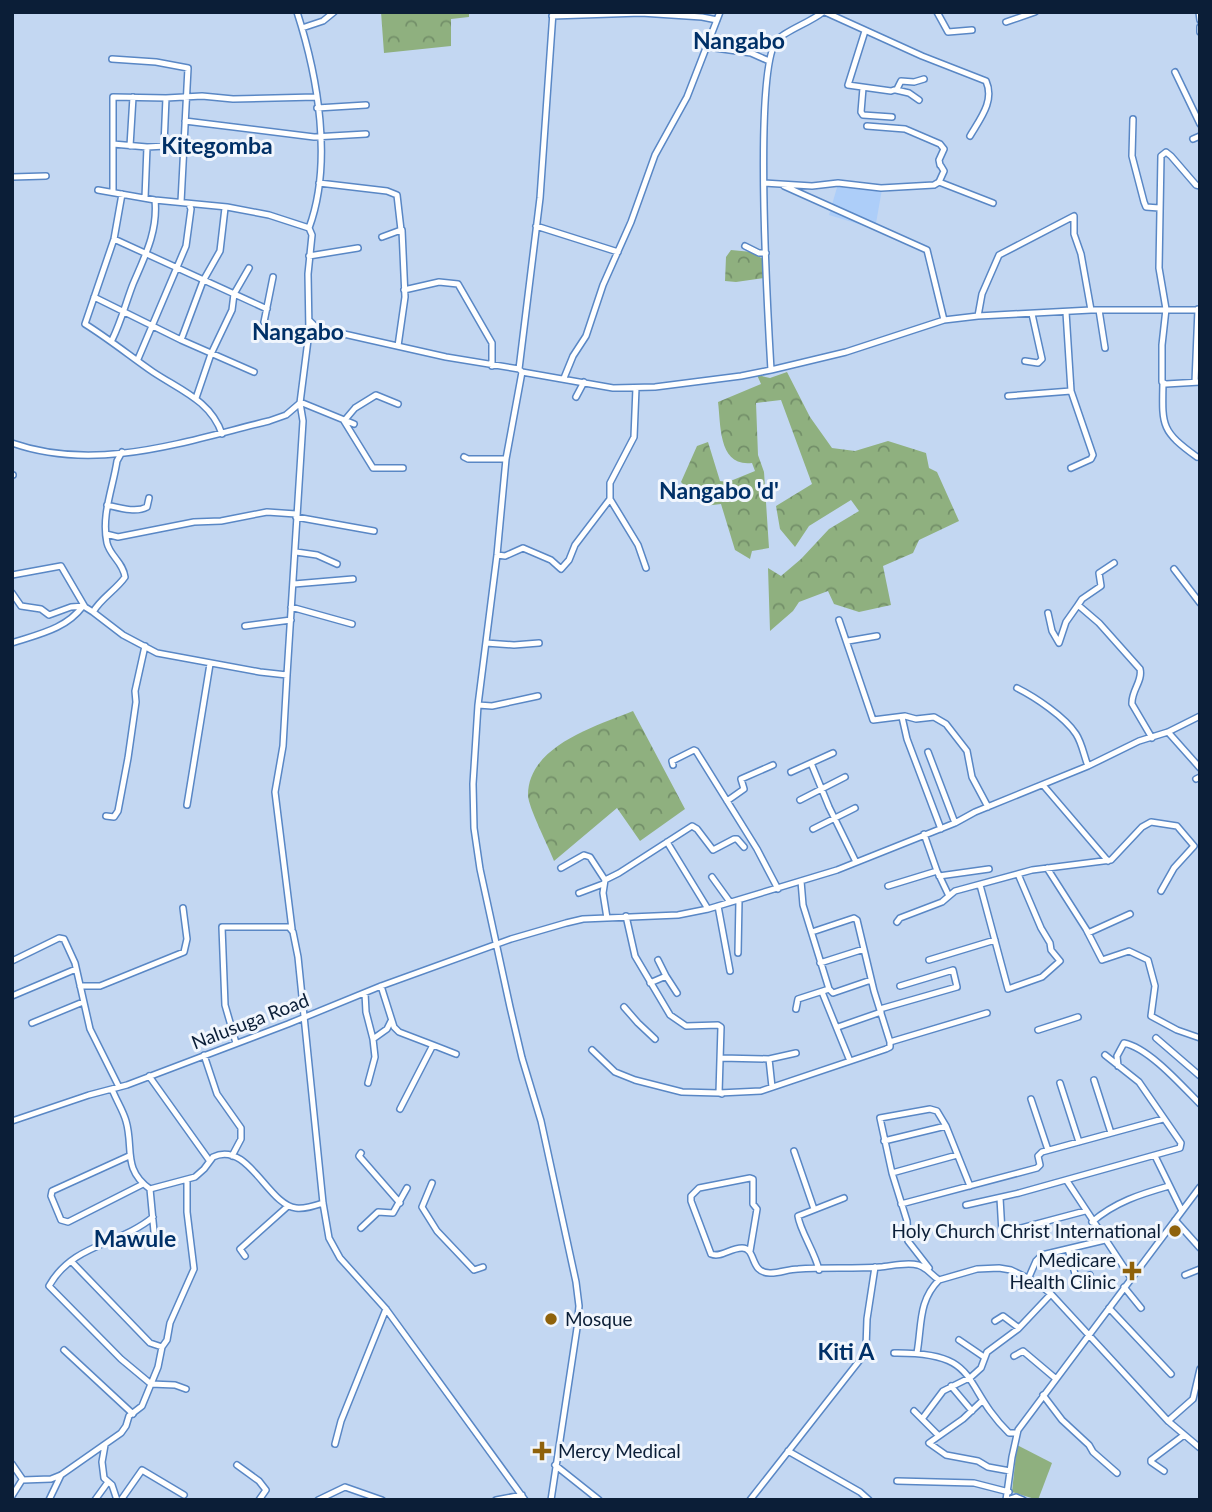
<svg xmlns="http://www.w3.org/2000/svg" width="1212" height="1512" font-family="Lato,sans-serif">
	<style>
		.built { fill: #adcef9 }
		.green { fill: #8fb07f }
		.forest { fill: url(#forest-crowns) }
		.lines { fill: none; stroke-linecap: round; stroke-linejoin: round }
		.minor-casing { stroke: #5987c5; stroke-width: 8 }
		.minor { stroke: #fff; stroke-width: 5 }
		.poi-dot { fill: #8f620b; stroke: #f1f6fd; stroke-width: 2.5 }
		.labels { text-anchor: middle; stroke-width: 6; stroke-linejoin: round; paint-order: stroke }
		.street-label { font-size: 19px; fill: #0b1e37; stroke: #f1f6fd }
		.poi-label { font-size: 19px; fill: #0b1e37; stroke: #f1f6fd; text-anchor: end }
		.quarter-label { font-size: 23px; font-weight: bold; fill: #003067; stroke: #f1f6fd }
	</style>
	<defs>
		<pattern id="forest-crowns" width="20" height="18" patternUnits="userSpaceOnUse" patternTransform="scale(1.75)"><rect width="20" height="18" fill="#8fb07f"/><path d="M2 6a3 3 0 1 1 6 0M12 15a3 3 0 1 1 6 0" fill="none" stroke="#738f69"/></pattern>
	</defs>
	<rect width="100%" height="100%" fill="#c3d7f2"/>
	<path class="built" d="M838,184l44,5 -7,40 -46,-14z"/>
	<path class="green" d="M1017,1445l35,18 -14,37 -26,-8z"/>
	<path class="forest" d="M381,12h88v5l-18,2v27l-67,7z
		M731,250l21,2 11,7 1,19 -28,4 -11,-1 1,-24z
		M787,372l23,45 22,31 23,3 33,-10 38,12 3,15 8,4 22,49 -40,19 -6,13 -30,13 8,39 -32,7 -25,-8 -6,-13 -29,11 -6,9 -23,20 -2,-63 13,8 20,-17 28,-30 30,-18 -8,-11 -42,26 -14,21 -15,-18 -4,-23 36,-22 -31,-84 -25,3 2,52 6,17 5,76 -17,3 -2,8 -15,-9 -14,-46 -17,2 -23,-24 16,-36 11,-4 12,39 8,1 27,-11 -3,-8c-34,4 -31,-38 -34,-61l43,-18 -4,-9 13,3z
		M633,711l52,98 -45,32 -23,-33 -63,53c-5,-14 -26,-54 -26,-66 0,-49 68,-69 105,-84z"/>
	<g class="lines">
		<defs>
			<path id="minor" d="M825,12l97,44 64,25c9,20 -6,38 -16,55
				M937,12l11,20 24,-2
				M1199,12l1,8
				M552,16l89,-3 61,4 15,3
				M1006,22l29,-10
				M1200,27v5
				M302,28l21,-7 11,-9
				M865,31l-17,54 43,6 6,-2 4,-8 13,1 10,-3
				M708,47l43,6 18,8
				M112,59l44,3 32,6 -7,134
				M1175,72l25,52
				M863,88l-2,24 2,3 29,2
				M896,90l13,3 10,7
				M317,108l49,-3
				M1133,119l-1,37 12,46 2,5 13,1
				M185,121l129,16 52,-3
				M867,126l38,3 35,15 4,5 -5,11 1,5
				M1193,139l7,-3
				M113,144l34,3 37,-2
				M164,145l2,-47
				M130,146l3,-49
				M12,177l34,-1
				M939,182l5,-11 -3,-5
				M319,183l68,8 10,4 4,35 -19,7
				M764,183l48,3 26,-3 43,5 53,-3 5,-3 54,21
				M784,186l143,64 17,70
				M1200,186l-4,-1 -25,-29 -5,-4 -5,4 -2,112 7,41 -4,36v37l4,2 34,-2
				M98,190l57,10 72,7 42,8 40,13
				M113,192v-95l53,1 36,-2 31,3 83,-2
				M122,194l-8,45 -29,85c24,15 45,32 68,48 27,18 58,29 69,62
				M145,198l2,-51
				M536,226l82,26
				M114,239l153,70
				M745,246l14,7h7
				M309,256l49,-8
				M404,290l35,-8 19,2 34,59v23
				M94,297l87,43 73,32
				M1099,310l6,38
				M1066,312l5,79 22,64 -2,4 -20,9
				M978,316l4,-22 17,-39 75,-39v18l7,20 10,56
				M309,320l8,8 18,4 111,25 73,12
				M264,322l9,-45
				M112,340c9,-18 14,-38 21,-56 12,-28 25,-53 22,-84
				M181,340l22,-59 17,-30 5,-43
				M398,346l7,-49 -3,-67
				M138,359l48,-113 5,-37 -2,-5
				M1025,361l13,2 4,-4 -10,-45
				M771,370c-3,-51 -18,-301 6,-330 8,-9 34,-18 46,-28
				M522,372l91,16 42,-1 86,-11 30,-6 75,-18 98,-32 34,-4 113,-6h109
				M564,378l9,-22 13,-20 17,-51 28,-63 24,-67 32,-58 33,-85
				M1195,382l3,-73
				M1163,383c-1,43 -2,48 34,74
				M1008,396l63,-5
				M576,397l8,-15
				M196,398l15,-44 21,-44 2,-16 15,-26
				M300,402l54,22
				M398,404l-22,-9 -21,13 -11,13 29,47h30
				M12,443c85,30 174,-2 257,-22l17,-6 14,-12 9,-71 -1,-58 4,-39 -3,-7c24,-65 9,-151 -12,-216
				M122,452l-5,9c-4,27 -16,54 -10,82 3,13 16,19 18,34 -9,13 -24,21 -32,35l30,23 34,18 103,19 27,3 16,-254 -3,-18
				M464,457l4,2h38
				M12,475h1
				M610,499l28,46 8,23
				M107,505c13,3 29,8 40,2l2,-9
				M296,517l78,14
				M106,534l12,3 76,-15 27,-1 46,-9 29,2
				M296,552l21,3 20,9
				M497,555l8,1 18,-8 28,12 10,9 8,-9 6,-15 35,-46v-16l24,-46 2,-49
				M1174,569l26,34
				M12,575l49,-9 24,41 8,5
				M294,584l59,-5
				M12,593l9,13 20,3 8,6 22,-8 13,-1
				M1078,605l4,-6 19,-13 -2,-13 15,-10
				M291,607l61,17
				M1048,613l4,18 7,12 7,-21 12,-17 21,18 41,46c3,12 -9,22 -8,35l20,34
				M839,620l34,100 32,-4 11,3 18,-2 12,7 21,27 5,26 16,30
				M245,626l46,-6
				M848,641l29,-5
				M12,643c27,-9 54,-14 71,-37
				M486,643l28,2 25,-2
				M287,675l-4,71 -8,46 17,137
				M1017,688c18,9 48,29 59,46 6,9 8,22 12,32
				M478,705l14,1 46,-10
				M902,717l5,22 34,90
				M1168,732l32,36
				M928,752l27,71
				M811,763l18,44 27,55
				M673,765l-1,-4 22,-11 2,1 61,98 21,40
				M791,772l42,-19
				M1196,779l4,-2
				M1043,785l65,76
				M800,800l45,-23
				M727,801l17,-12 -3,-10 32,-14
				M187,805l23,-141
				M106,816l8,1 4,-6 10,-53 8,-56 -1,-11 10,-45
				M813,829l42,-21
				M924,834l13,37 12,25 6,-5 77,-21 79,-10 31,-33 9,-5 26,4 17,20 -20,22 -13,23
				M667,842l41,67
				M561,868l23,-13 6,2 15,23 -2,13 4,25
				M1047,868l39,61 16,31 27,-9 19,9 7,26 -4,30 26,14 23,8
				M939,876l50,-7
				M712,877l18,25
				M605,880l14,-7 73,-47 5,3 16,21 21,-11h3l7,8
				M801,881l2,24 26,84
				M980,885l28,104 34,-12 18,-16 -9,-11 -1,-7 -9,-15 -23,-54
				M888,886l49,-15
				M579,893l24,-9
				M718,906l12,65
				M626,916l9,40 35,59 16,11 32,-1 3,2 -2,66 3,1
				M897,922l3,-4 42,-16 7,-6
				M812,932l42,-14 3,2 17,71 16,51
				M1088,933l42,-19
				M738,953l1,-53
				M658,960l8,16
				M929,960l66,-20
				M12,961l47,-23 5,1 11,24 15,66 29,58
				M820,963l44,-14
				M650,983l16,-7 11,17
				M80,986h20l84,-34 3,-13 -4,-31
				M381,986l13,41 5,5 34,13 -33,64
				M822,992l28,69
				M365,993l1,19 7,27
				M12,996l64,-27
				M624,1007l14,16 17,16
				M796,1009l2,-10 31,-10 4,4 38,-13
				M880,1009l77,-22 -4,-17 -53,16
				M32,1023l51,-21
				M838,1027l43,-15
				M1038,1030l40,-13
				M1156,1038l44,38
				M236,1043l-11,-38 -3,-78h67l4,5 5,25 25,246 6,35 11,20 46,51 139,191
				M433,1045l23,9
				M592,1050l23,22 20,8 47,12 37,1 42,-2 125,-42 4,-2v-5l97,-29
				M204,1055l13,39 24,34v11l-9,17
				M721,1058l48,1 27,-6
				M769,1059l3,28
				M1118,1066l-1,-10 7,-13c25,5 58,43 76,61
				M149,1076l60,84
				M1094,1080l17,53
				M368,1083l7,-26 -2,-18 14,-10 4,-8
				M1060,1083l19,59
				M112,1089c4,11 11,21 14,32 8,27 -4,48 24,68l45,-12 9,-8 9,-12c35,-17 55,48 83,51 9,1 18,-2 27,-5
				M1031,1099l17,51
				M12,1121l77,-26 38,-10 161,-61 93,-38 130,-47 55,-16 17,-4 95,-4 30,-6 129,-39 118,-47 20,-11 113,-46 51,-25 29,-9 32,-16
				M884,1141l62,-15
				M794,1151l20,58
				M361,1153l-2,3 41,47
				M129,1156l-77,35 -1,5 10,24 7,2 75,-38
				M1155,1156l27,55
				M892,1173l65,-18
				M1067,1181l64,97
				M432,1183l-10,24 15,24 37,39 9,-3
				M150,1189l5,53
				M1000,1198l2,35 83,-22
				M901,1204l136,-36 3,-3 -2,-9 4,-4 121,-33
				M966,1205l53,-12 161,-45 1,-5 -42,-61 -34,-27
				M153,1217c-33,28 -80,26 -104,69l72,73 30,25 24,1 11,4
				M1175,1220l25,28
				M1092,1222c23,-20 49,-28 77,-36
				M361,1228l17,-16 15,1 14,-25
				M1068,1249l11,39
				M750,1251l7,-42 -4,-5v-25l-3,-1 -51,10 -8,8v5l20,53c10,4 19,-6 31,-6 15,0 7,26 29,25 9,0 18,-4 27,-4 27,-2 55,0 82,-2 12,-1 26,-5 38,-2 10,3 13,10 21,15l38,-11 22,-1 12,2 25,12 15,12 117,127 32,27
				M245,1256l-5,-7 48,-43
				M71,1261l79,82 12,4
				M929,1268l-21,-27 -1,-20 -15,-48 -12,-55 50,-9 7,2 9,15 24,60
				M819,1270c-4,-18 -19,-39 -21,-54l46,-18
				M1185,1275l15,-6
				M1029,1277l7,-16 6,-6 63,-15
				M1077,1280l13,-5
				M1124,1287l17,21
				M1109,1308l62,66
				M995,1321l8,-5 16,12
				M959,1340l25,17
				M64,1350l69,64
				M894,1353c89,-1 66,32 115,80h8
				M917,1353c5,-28 1,-52 22,-73
				M1014,1356l9,-5 32,27
				M951,1386l21,25
				M1043,1395l19,25 27,25 4,7 24,21
				M982,1401l-19,18 -34,24 17,12 32,6 10,6 22,4
				M914,1411l24,24
				M922,1419l21,-28 28,-14 10,-9 6,-16 31,-23 33,-35
				M1168,1421l25,-22 7,-30
				M335,1444l6,-23 45,-112
				M105,1445l-3,17 2,16 8,7 5,15
				M788,1451l72,41 9,8
				M12,1464l11,16 28,-1 10,-4 60,-42 5,-7 3,-10 13,-10 16,-39 4,-20 5,-7 3,-17 24,-54 -7,-57v-32
				M237,1465l22,16 7,9 -7,10
				M555,1465l44,35
				M1164,1471l-13,-9v-2l33,-25
				M897,1481l77,2 35,9
				M12,1496l10,-16
				M49,1500l12,-25
				M95,1500l13,-18
				M121,1500l21,-30 42,25
				M318,1500l27,-13 37,13
				M496,1500l26,-5
				M551,1500l26,-172 2,-22 -3,-24 -35,-161 -19,-63 -12,-51 -30,-138 -6,-41 -1,-44 5,-79 19,-150 9,-96 16,-87 -3,-3 21,-171 13,-186
				M750,1500l113,-144 3,-8 1,-29 8,-52
				M1006,1500l6,-43 6,-27 182,-243
				M1007,1500l9,-3 7,3"/>
		</defs>
		<use href="#minor" class="minor-casing"/>
		<use href="#minor" class="minor"/>
	</g>
	<g class="poi-dot">
		<circle cx="1175" cy="1231" r="7"/>
		<path d="M1128.5 1260.5h7v7h7v7h-7v7h-7v-7h-7v-7h7z"/>
		<circle cx="551" cy="1319" r="7"/>
		<path d="M538.5 1440.5h7v7h7v7h-7v7h-7v-7h-7v-7h7z"/>
	</g>
	<g class="labels">
		<g class="street-label">
			<text transform="translate(250 1021) rotate(-21)" y="7">Nalusuga Road</text>
		</g>
		<g class="poi-label">
			<text x="1161" y="1238">Holy Church Christ International</text>
			<text x="1116" y="1267">Medicare<tspan x="1116" dy="22">Health Clinic</tspan></text>
			<text x="565" y="1326" text-anchor="start">Mosque</text>
			<text x="558" y="1458" text-anchor="start">Mercy Medical</text>
		</g>
		<g class="quarter-label">
			<text x="739" y="49">Nangabo</text>
			<text x="217" y="154">Kitegomba</text>
			<text x="298" y="340">Nangabo</text>
			<text x="719" y="499">Nangabo 'd'</text>
			<text x="135" y="1247">Mawule</text>
			<text x="846" y="1360">Kiti A</text>
		</g>
	</g>
	<rect width="1212" height="1512" fill="none" stroke="#0b1e37" stroke-width="28"/>
</svg>
